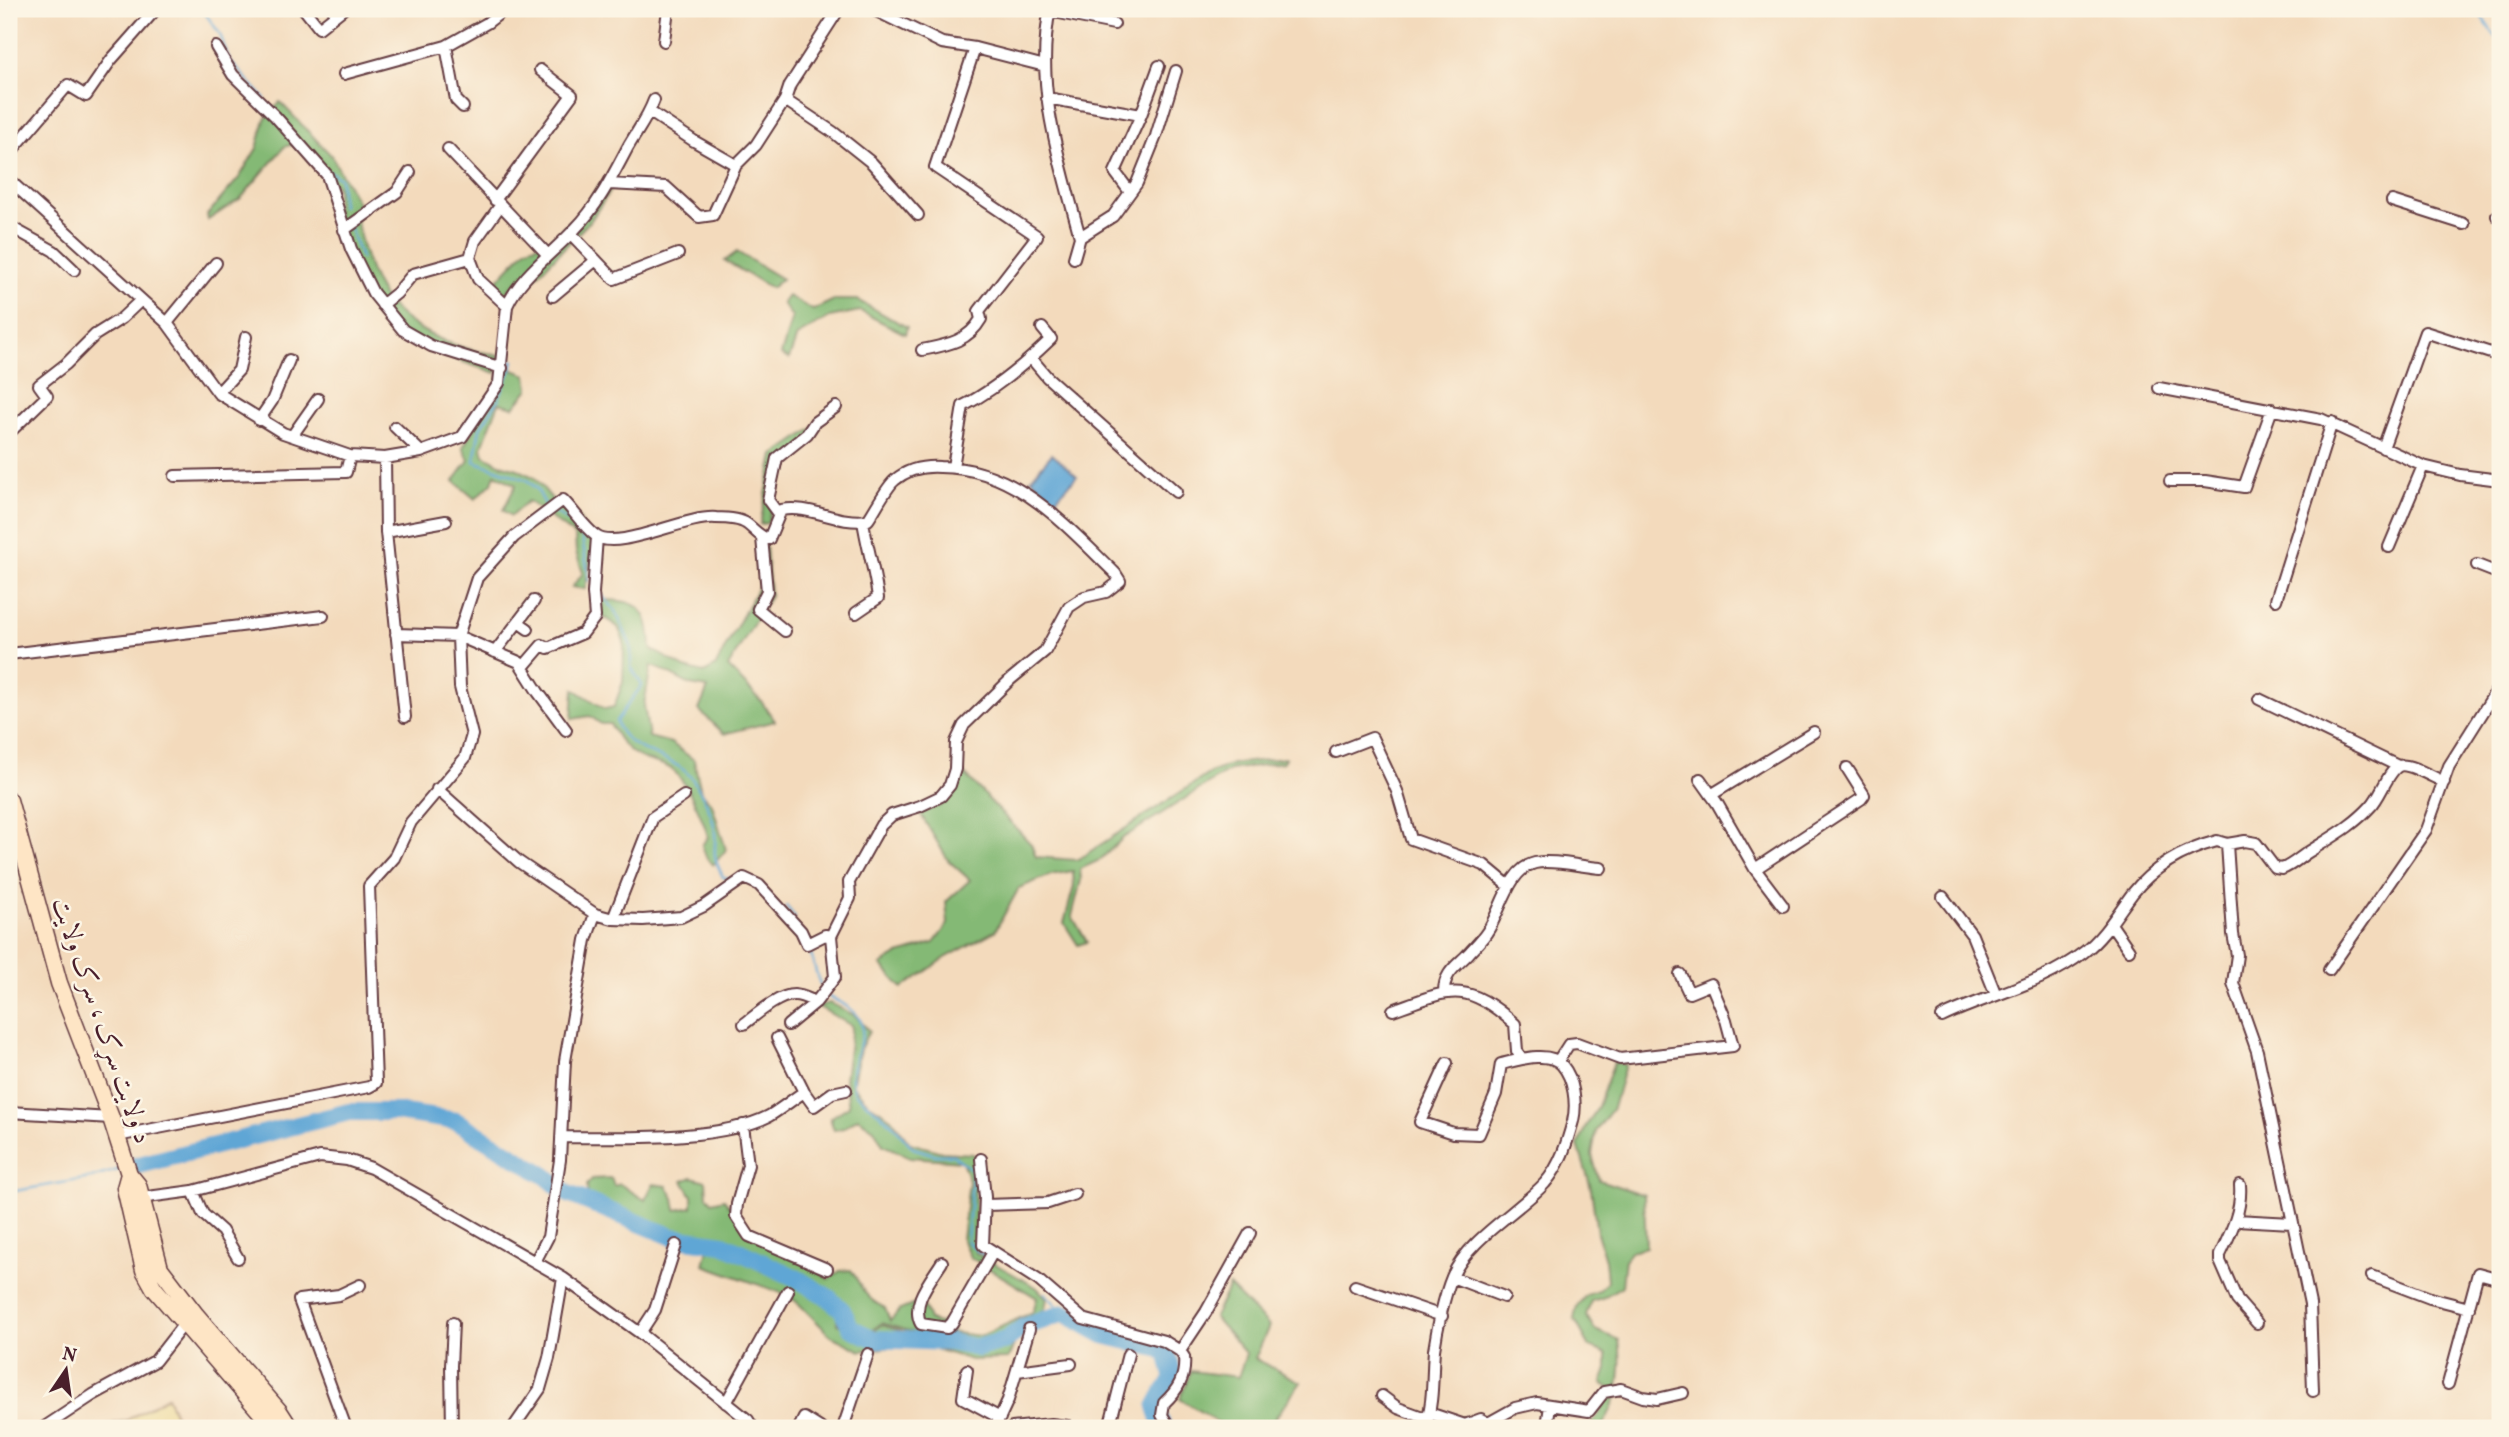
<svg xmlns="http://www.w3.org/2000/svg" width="2509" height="1437" font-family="Vollkorn,Amiri,serif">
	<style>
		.forest { fill: #84b975; stroke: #676c50; stroke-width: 2 }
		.sand { fill: #eeda9e; stroke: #9c7c64; stroke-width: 2 }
		.water { fill: #5fa6d5; stroke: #546280; stroke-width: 2 }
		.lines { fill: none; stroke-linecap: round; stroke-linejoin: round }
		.stream { stroke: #5fa6d5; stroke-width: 2.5 }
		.river { stroke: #5fa6d5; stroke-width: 18 }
		.street-casing { stroke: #633b41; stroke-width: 14 }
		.secondary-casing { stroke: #633b41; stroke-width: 19 }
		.street { stroke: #fff; stroke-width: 10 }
		.secondary { stroke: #fee5c5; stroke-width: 16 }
		.labels { text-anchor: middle; stroke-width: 5; stroke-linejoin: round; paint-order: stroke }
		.street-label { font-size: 26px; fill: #4a1f2b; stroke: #fcf5e5 }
	</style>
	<rect width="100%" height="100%" fill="#fcf5e5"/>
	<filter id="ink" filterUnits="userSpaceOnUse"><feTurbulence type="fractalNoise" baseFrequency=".0143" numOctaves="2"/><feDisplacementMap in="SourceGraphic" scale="14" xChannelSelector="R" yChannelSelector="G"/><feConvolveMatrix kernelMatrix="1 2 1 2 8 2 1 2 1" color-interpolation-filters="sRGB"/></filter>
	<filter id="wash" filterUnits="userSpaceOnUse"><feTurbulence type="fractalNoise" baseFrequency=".00686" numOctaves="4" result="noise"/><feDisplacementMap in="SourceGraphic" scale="28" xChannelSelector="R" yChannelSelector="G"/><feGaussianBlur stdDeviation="1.57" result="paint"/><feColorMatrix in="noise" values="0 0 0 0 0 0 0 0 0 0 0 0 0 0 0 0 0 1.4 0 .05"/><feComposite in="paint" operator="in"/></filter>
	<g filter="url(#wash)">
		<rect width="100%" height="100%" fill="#f3dabc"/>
		<path class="forest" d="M280,102l51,53 32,57 -7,6c5,23 10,46 21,67 22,43 77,65 123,70l-4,18c-32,-11 -67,-20 -95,-39 -26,-17 -60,-83 -64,-115 -2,-10 0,-22 0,-32l-40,-44 -13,4 -43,51 -33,22 -1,-5 32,-37 18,-30 8,-29z
			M601,183l11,5 -21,32 -59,61 -16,1 -13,15 -8,-14 32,-35 23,-8 29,-26z
			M737,252l45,27 -11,9 -46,-27z
			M788,296l25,14 21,-10h23l50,27 -2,7 -45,-23 -30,6 -33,19 -8,23 -8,-4 11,-38 -10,-14z
			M508,368l19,7 2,14 -15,18 -15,-4 -17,44 2,8 16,9 18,5 17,9 17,21 26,17 16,28 -9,45 -13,-2 11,-14 -7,-21 -1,-16 -47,-35 -17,15 -8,-6 13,-25 -21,-11 -3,9 -17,16 -21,-18 15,-21 -6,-13 29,-48 8,-27z
			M818,425l-15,24 -20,12 -15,62 -8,1 14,-69z
			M757,543l9,4 4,49 -42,71 32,33 15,21 -51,13 -25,-24 9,-22 -18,-3 -28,-15 -11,-4 -7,39 5,32 22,6 23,17 7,32 11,12 14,46 -13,15 -7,-8 -4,-12 6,-8c-5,-19 -23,-61 -40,-70 -6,-3 -14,-5 -21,-7 -19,-6 -28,-19 -37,-36h-9l-11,-8 -18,3 2,-30 31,20 9,-2 9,-25 1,-40 -6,-15 -16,-11 -8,-16c42,-1 56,4 57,49l34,19 19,5 11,-6 44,-82z
			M1285,758l-2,4 -53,8 -107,68 -23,22 -20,9 1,11 -9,36 15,26 -9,3 -14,-22 10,-37 -1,-15 -22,4 -32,13 -24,43 -48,26 -45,31 -21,-23 18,-11 35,-11 14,-19 -2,-22 24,-22 -22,-20 -28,-47 22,-8 20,-34 69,73 5,13 41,3 133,-87 22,-9z
			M830,1003l26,13 13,15 -9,18 -8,36 16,18 23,15 19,25 32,9 31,2 10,17 -8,21 1,61 60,34 11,11 -2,11 -24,18 -13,32 -37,1 -36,-11 -36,-3 -38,5 -30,-15 -35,-35 -17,-9 -75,-27 5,-21 31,8 21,19 29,5 6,11 42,14 -1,23 25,14 20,-13 40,13 25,-6 34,4 52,-24 4,-14 -67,-41 -8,-18 7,-58 -7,-20 -52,-4 -27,-12 -9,-16 -16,-11 -15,10 -9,2 -4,-12 19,-12 -4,-27 7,-53 -35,-20z
			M1614,1062l11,3 -12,43 -17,23 -4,24 7,25 45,15 2,52 -15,4 -6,8 -3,27 -20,12 -11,3 -5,14 9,15 24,10c3,19 1,39 -3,57 -3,11 -10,20 -13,31h-15l13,-17 10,-22 -9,-6 5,-14v-15l-17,-7 -16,-29 3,-12 9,-11 13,-4 8,-10 -2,-21 -8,-27 -6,-45 -13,-43 8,-19 11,-17z
			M692,1177l14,4 1,15 5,6 12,-3 6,8 5,-2 12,29 62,30 19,15 12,-8 11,-1c12,18 13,28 34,38l5,13 10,-11 22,-9 7,19 9,4 5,-3 10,8 -28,7 -43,-13 -19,13 -25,-13 3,-23 -30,-11v-9l-11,-2 -79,-36 -64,-17c-13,1 -24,-11 -36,-15 -12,-3 -22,-4 -33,-10l-1,-15 5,-6 19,-1 3,8 6,-2 25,16 8,-16 14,2 7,12 2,12 16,-3v-11l-9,-15z
			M1229,1286l40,40 -14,33 46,23 -33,46h-41l-47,-29 11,-28 47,6 8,-23 -32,-37z"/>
		<path class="sand" d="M167,1397l13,29 18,-6 4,8h-95l1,-3 19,-5z"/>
		<path class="water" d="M1052,454l25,22 -22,24 -24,-22z"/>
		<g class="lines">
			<path class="stream" d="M202,9l18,25 9,26 36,39
				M2476,9l24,34
				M330,172l10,6 2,28
				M350,228l11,30
				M505,360l9,1 -16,39 -18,28 -6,33 53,19 10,9 10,19
				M553,511l29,18c-1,13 6,37 7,52
				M598,591l16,18 6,12 11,25v21l11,18 -26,36c11,37 60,30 79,62 9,14 19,34 20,51 1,7 -1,15 0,22 1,7 5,15 8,21l11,3
				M786,906l9,11
				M808,945l12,40
				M829,997c67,28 10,55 26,96l38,32 20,23 23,7h17l20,15 -6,71 9,9 11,6
				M9,1192l82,-14 30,-9
				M1045,1293l19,20"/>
			<path class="river" d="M135,1166l214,-54h48l59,9 90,55 20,17 107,44 50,7 73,34 33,20 13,12 9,18 23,11 75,3 29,6 28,-8 18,-13 40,-14 40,22 57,14 7,7 6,24 -9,10 -9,17 7,21"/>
		</g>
	</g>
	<g filter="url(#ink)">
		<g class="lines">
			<defs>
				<path id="street" d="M213,9h2
					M304,9l15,19 24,-19
					M872,9l70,34 33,5 70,18
					M1050,9c-16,78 10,153 30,228
					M1049,11l65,13
					M664,41l4,-32
					M446,46l10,54 7,7
					M216,47l17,28 42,41 52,59 24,74 22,44 30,37 28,16 71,22
					M344,74l102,-28 41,-23 18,-14
					M1047,98l94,17
					M785,100l5,-15 49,-76
					M650,112l44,29 42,24 20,-20 29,-45 48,32 39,31 46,52
					M448,149l100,106
					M9,154l59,-69 18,11 25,-36 45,-51
					M9,180l158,143 51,70 65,40 67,23 35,2 36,-6 41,-15 37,-54 8,-77c13,-30 46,-53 68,-77 23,-23 38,-54 53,-82 9,-16 20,-30 26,-47
					M609,184l57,3 33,30 14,-2 23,-50
					M1130,192l-15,-20 26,-57 18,-49
					M495,200l77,-105 -32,-25
					M2392,201l72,23
					M2497,216l3,2
					M9,226l45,25 20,19
					M344,230l53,-38 13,-20
					M571,234l43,45 64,-25
					M470,258l5,-17 25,-35
					M1074,258l6,-21 33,-21 24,-33 19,-47 20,-65
					M553,296l43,-36
					M382,305l15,-12 16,-19 57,-16 8,21 29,27
					M167,323l49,-60
					M922,350c24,-5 46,-8 59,-31l-2,-8 58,-75 -102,-69 40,-119
					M1031,358l16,19 129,115
					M2159,388l162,31 102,47 37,9 40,5
					M218,393l21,-23 7,-33
					M259,420l13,-19 17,-41
					M395,427l26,25
					M9,430h3l35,-34 -8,-11 27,-21 29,-29 27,-17 19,-18
					M292,436l26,-37
					M2383,448l42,-116 75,24
					M385,458l1,74 19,185
					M953,467l10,-61c33,-17 62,-42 88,-67l-9,-11
					M175,476l171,-4 4,-16
					M2170,481h35l39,6 28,-78
					M779,515l-11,-15 9,-42 30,-24 8,-12 21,-15
					M386,532l60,-11
					M762,538l5,53 -9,18 27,22
					M2389,547l34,-81
					M2477,565l23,9
					M2276,600l56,-178
					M856,613l22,-15c-3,-26 -11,-51 -15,-77
					M518,622l16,-21
					M396,634l62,2 61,26 19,30 28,38
					M495,652l23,-30 10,7
					M9,654l314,-38
					M524,666l18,-21 6,3 35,-15 12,-16 -2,-24 4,-56
					M2259,699l139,67
					M1336,752l36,-14 25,53 14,48 73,26 24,20
					M1700,779l17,24 38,66 28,37
					M437,789l82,73 76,52 18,5 30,1 38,-3 23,-11 40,-28 15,7 42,46 6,13 18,-9 6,1
					M1711,795l103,-63
					M2227,844l18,-3 11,2 19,25 7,1c11,-4 18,-12 28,-18 22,-14 43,-25 61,-45 10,-10 17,-35 28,-40 9,-4 35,12 45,16
					M1755,869l106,-70 3,-4 -17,-27
					M1943,897l29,38 24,60
					M613,919l40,-102 31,-21
					M2111,924l18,26
					M2329,970l97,-140 23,-64 51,-81
					M1444,992c0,-20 13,-26 25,-39 6,-7 13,-13 18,-21 14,-20 21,-63 48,-69 17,-4 48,4 66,5
					M1393,1010c58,-21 72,-30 122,14l2,27 5,8
					M1942,1017c48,-23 100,-32 142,-65 20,-15 33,-38 48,-58 22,-28 51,-44 85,-53l10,3 6,90 4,21 -4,28 24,68 53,253 3,87
					M744,1024c12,-9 34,-29 50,-29 7,0 15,4 22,7
					M777,1038l27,54 10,14 18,-13 14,-3
					M1558,1061l11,-17 8,-1 43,16 113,-13 -7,-26 -15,-36 -22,9 -9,-19
					M9,1112l102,6
					M743,1125l5,40 -11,39 -1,12 13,20 78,33
					M117,1136l252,-49 7,-4 -7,-197 25,-28 17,-36 54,-64 7,-23 -12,-48 -2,-51 19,-58 37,-41 49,-37c11,11 20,26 33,36 21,16 91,-21 120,-18 9,0 24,1 31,6 8,6 12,13 22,15l12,-29c29,-6 56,15 87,10 7,-10 19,-34 27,-40 13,-11 29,-14 45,-13 76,0 125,58 175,106l5,8 -14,11 -22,5 -15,10 -24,44 -34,28 -47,46 -8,17 -1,27 -5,16 -9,11 -21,10 -28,9 -11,10 -32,57 1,16 -19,38 4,41 -19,25 -28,23
					M561,1137c58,0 157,5 208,-21 12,-7 24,-17 35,-24
					M981,1159l4,38 -2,48 55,35 45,39 81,22 16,10 4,6c2,20 -6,33 -20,46l-2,12 8,13
					M2240,1185c2,26 -9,47 -20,70v6l17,39 20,23
					M193,1191l10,23 19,17 16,27
					M140,1198l53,-7 127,-34 27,3 24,8 192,110 77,55 108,87 5,8
					M985,1205l63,-2 27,-9
					M2236,1220l56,3
					M536,1260l12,-23 12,-77 5,-99 21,-121 9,-26
					M942,1262c-11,18 -32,41 -21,62l26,4 5,-5 41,-71
					M2372,1276l58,22 39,10
					M1452,1277l52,20
					M1355,1286l87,30
					M640,1333l15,-23 21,-65
					M1180,1351l26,-39 44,-79
					M967,1370l-4,28 37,20
					M1017,1371l54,-7
					M2448,1384l30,-111 22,6
					M1382,1396l16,12 30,11
					M726,1403l62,-112
					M1429,1413l36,12 16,-6 7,4 27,-15 22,-5 52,8 15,-19 17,-3 22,8 14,2 26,-6
					M43,1428l50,-33 62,-34 28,-36
					M346,1428l-47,-128 40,-5 21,-10
					M452,1428l-1,-62 2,-43
					M513,1428l27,-39 9,-31 14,-80
					M799,1428l5,-10 16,10
					M843,1428l25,-74
					M995,1428l13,-28 21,-71
					M1012,1428l39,-4 17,2
					M1109,1428l19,-74
					M1425,1428c9,-26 7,-52 9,-78 3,-21 10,-54 18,-73 16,-38 65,-64 93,-94 15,-17 22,-40 28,-62 4,-17 1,-42 -11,-56 -13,-15 -44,-5 -61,-1l-5,30 -17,40 -26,-1 -33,-11 27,-59
					M1544,1428l4,-9 2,-13"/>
				<path id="secondary" d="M9,800l50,183 52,135 18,56 9,11 22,83 36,47 83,96 11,17
					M129,1174l-4,14 19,82 10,18 110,128 8,12"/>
			</defs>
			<use href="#street" class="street-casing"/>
			<use href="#secondary" class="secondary-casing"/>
			<use href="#street" class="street"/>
			<use href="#secondary" class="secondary"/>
		</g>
	</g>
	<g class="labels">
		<g class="street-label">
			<text transform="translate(103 1020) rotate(71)" y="9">د ولایت سړک ، سرک ولایت</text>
		</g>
	</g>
	<rect width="2509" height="1437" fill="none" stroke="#fcf5e5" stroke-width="35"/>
	<g transform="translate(66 1370) rotate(13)" stroke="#fcf5e5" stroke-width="5" paint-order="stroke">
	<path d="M0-5L12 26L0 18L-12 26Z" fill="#4a1f2b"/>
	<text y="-10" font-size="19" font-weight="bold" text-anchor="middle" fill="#4a1f2b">N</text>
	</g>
</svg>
